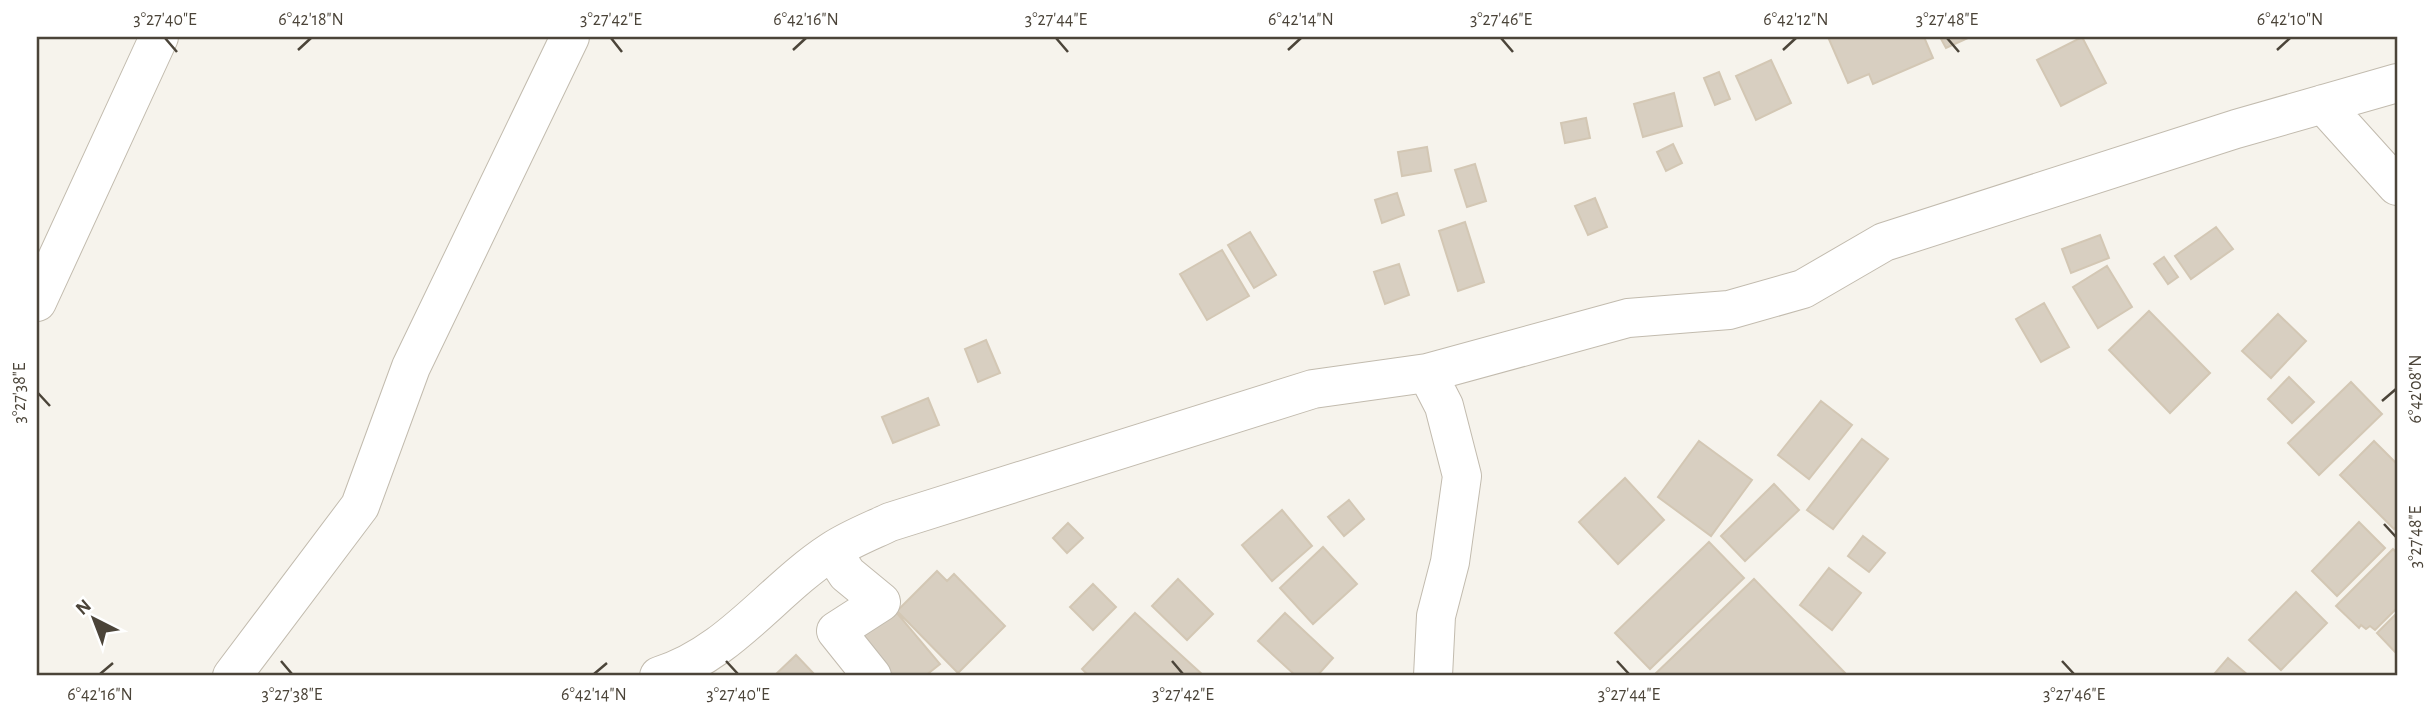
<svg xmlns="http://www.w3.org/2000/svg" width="2434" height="713" font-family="'Alegreya Sans',sans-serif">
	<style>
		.building { fill: #d8cfc1; stroke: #d3c7b4; stroke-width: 2 }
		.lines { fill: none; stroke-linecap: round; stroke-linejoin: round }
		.street-casing { stroke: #c2bbae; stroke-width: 40 }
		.street { stroke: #fff; stroke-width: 38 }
		.ticks { fill: none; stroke: #4b4439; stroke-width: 2.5 }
		.neatline { fill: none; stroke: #4b4439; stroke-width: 2.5 }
		.ticks-label { font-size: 18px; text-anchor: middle; fill: #4b4439 }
	</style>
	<rect width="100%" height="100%" fill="#f6f3ec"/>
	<path class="building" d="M1828,37h96l9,21 -60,26 -4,-10 -21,9z
		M1940,37h30l-24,11z
		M2082,37l24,46 -45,23 -24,-46z
		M1771,60l20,43 -35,17 -20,-44z
		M1719,72l11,27 -15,6 -11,-27z
		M1674,93l8,33 -39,11 -9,-33z
		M1586,118l4,20 -25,5 -4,-20z
		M1673,144l9,19 -16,8 -9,-19z
		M1427,147l4,24 -29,5 -4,-24z
		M1475,164l11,37 -19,6 -12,-37z
		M1397,193l7,22 -22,8 -7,-23z
		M1595,198l12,29 -19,8 -13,-29z
		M1465,222l19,60 -26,9 -19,-60z
		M2216,227l17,22 -42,30 -16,-23z
		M1250,232l26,43 -22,13 -26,-43z
		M2100,235l9,23 -38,15 -9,-24z
		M1222,250l27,46 -42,24 -27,-46z
		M2164,257l14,20 -10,7 -14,-20z
		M1399,264l10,31 -24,9 -11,-32z
		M2107,266l25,41 -34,21 -25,-41z
		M2044,303l25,44 -28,15 -25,-43z
		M2149,311l61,62 -40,40 -61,-63z
		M2278,314l28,27 -35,37 -29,-27z
		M986,340l14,33 -22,9 -13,-33z
		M2289,377l25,25 -22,21 -24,-24z
		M2351,382l31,32 -63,61 -31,-32z
		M928,398l11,27 -46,18 -11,-26z
		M1821,401l31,24 -43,54 -31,-24z
		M1862,439l26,20 -55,70 -26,-19z
		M1699,441l53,39 -41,56 -53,-39z
		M2374,441l23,23v62l-3,3 -54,-54z
		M1625,478l39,42 -46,44 -39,-42z
		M1774,484l25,26 -54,51 -24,-25z
		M1349,500l15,19 -20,17 -16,-19z
		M1282,510l30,36 -40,35 -30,-36z
		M2359,522l26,26 -48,48 -25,-25z
		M1068,523l15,15 -16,15 -14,-15z
		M1863,536l22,17 -16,19 -21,-16z
		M1709,542l35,36 -94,91 -35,-36z
		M1323,547l34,37 -44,40 -33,-36z
		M2393,549l4,4v55l-22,22 -5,-4 -4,3 -5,-4 -2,3 -23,-22z
		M1829,568l32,25 -29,37 -32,-25z
		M937,571l10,10 7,-7 51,52 -47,47 -61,-62z
		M1178,579l35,35 -26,26 -35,-34z
		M1754,579l94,97h-195z
		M1093,584l23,23 -23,23 -23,-23z
		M2296,592l31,31 -46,47 -32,-30z
		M891,606l49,58 -15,12h-37l-33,-39z
		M1135,613l69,63h-115l-7,-7z
		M1285,613l48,45 -16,18h-21l-38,-35z
		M2397,613v41l-20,-21z
		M796,655l20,21h-42z
		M2228,658l21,18h-30l-4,-3z"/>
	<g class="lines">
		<defs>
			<path id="street" d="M2323,104l74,82
				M37,302l122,-265
				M1427,373l17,33 18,70 -12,86 -14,54 -3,60
				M832,551l15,23 34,28 -45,29 36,45
				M232,676l128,-170 51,-139 159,-330
				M659,676c71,-22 113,-86 173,-125 18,-12 39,-20 58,-29l423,-133 114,-16 201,-55 101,-8 74,-21 81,-47 352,-113 161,-46"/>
		</defs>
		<use href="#street" class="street-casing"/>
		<use href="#street" class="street"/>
	</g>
	<path class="ticks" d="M165,38l12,14M611,38l11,14M1056,38l12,14M1501,38l12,14M1947,38l12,14M298,50l13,-12M793,50l13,-12M1288,50l13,-12M1783,50l13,-12M2277,50l13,-12M38,393l12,13M2382,401l14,-12M2384,524l12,13M281,661l11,13M726,661l12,13M1172,661l11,13M1617,661l12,13M2062,661l12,13M100,674l13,-11M594,674l13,-11"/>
	<rect width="2434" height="713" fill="none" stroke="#ffffff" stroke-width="77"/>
	<g transform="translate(94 619) rotate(318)" stroke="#ffffff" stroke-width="5" paint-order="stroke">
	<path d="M0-5L12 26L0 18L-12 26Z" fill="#4b4439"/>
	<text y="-10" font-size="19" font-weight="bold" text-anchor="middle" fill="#4b4439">N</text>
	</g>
	<rect x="38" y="38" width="2358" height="636" class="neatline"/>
	<g class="ticks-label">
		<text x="165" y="25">3°27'40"E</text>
		<text x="311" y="25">6°42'18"N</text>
		<text x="611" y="25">3°27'42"E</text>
		<text x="806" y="25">6°42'16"N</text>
		<text x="1056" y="25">3°27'44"E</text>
		<text x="1301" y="25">6°42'14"N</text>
		<text x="1501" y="25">3°27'46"E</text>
		<text x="1796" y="25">6°42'12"N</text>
		<text x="1947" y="25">3°27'48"E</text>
		<text x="2290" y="25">6°42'10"N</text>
		<text transform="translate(2415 389) rotate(-90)" y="6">6°42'08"N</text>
		<text transform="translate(19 393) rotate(-90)" y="6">3°27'38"E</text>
		<text transform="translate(2415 537) rotate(-90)" y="6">3°27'48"E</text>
		<text x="100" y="700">6°42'16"N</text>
		<text x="292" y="700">3°27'38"E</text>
		<text x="594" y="700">6°42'14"N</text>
		<text x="738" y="700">3°27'40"E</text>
		<text x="1183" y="700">3°27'42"E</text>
		<text x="1629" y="700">3°27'44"E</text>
		<text x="2074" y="700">3°27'46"E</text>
	</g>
</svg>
